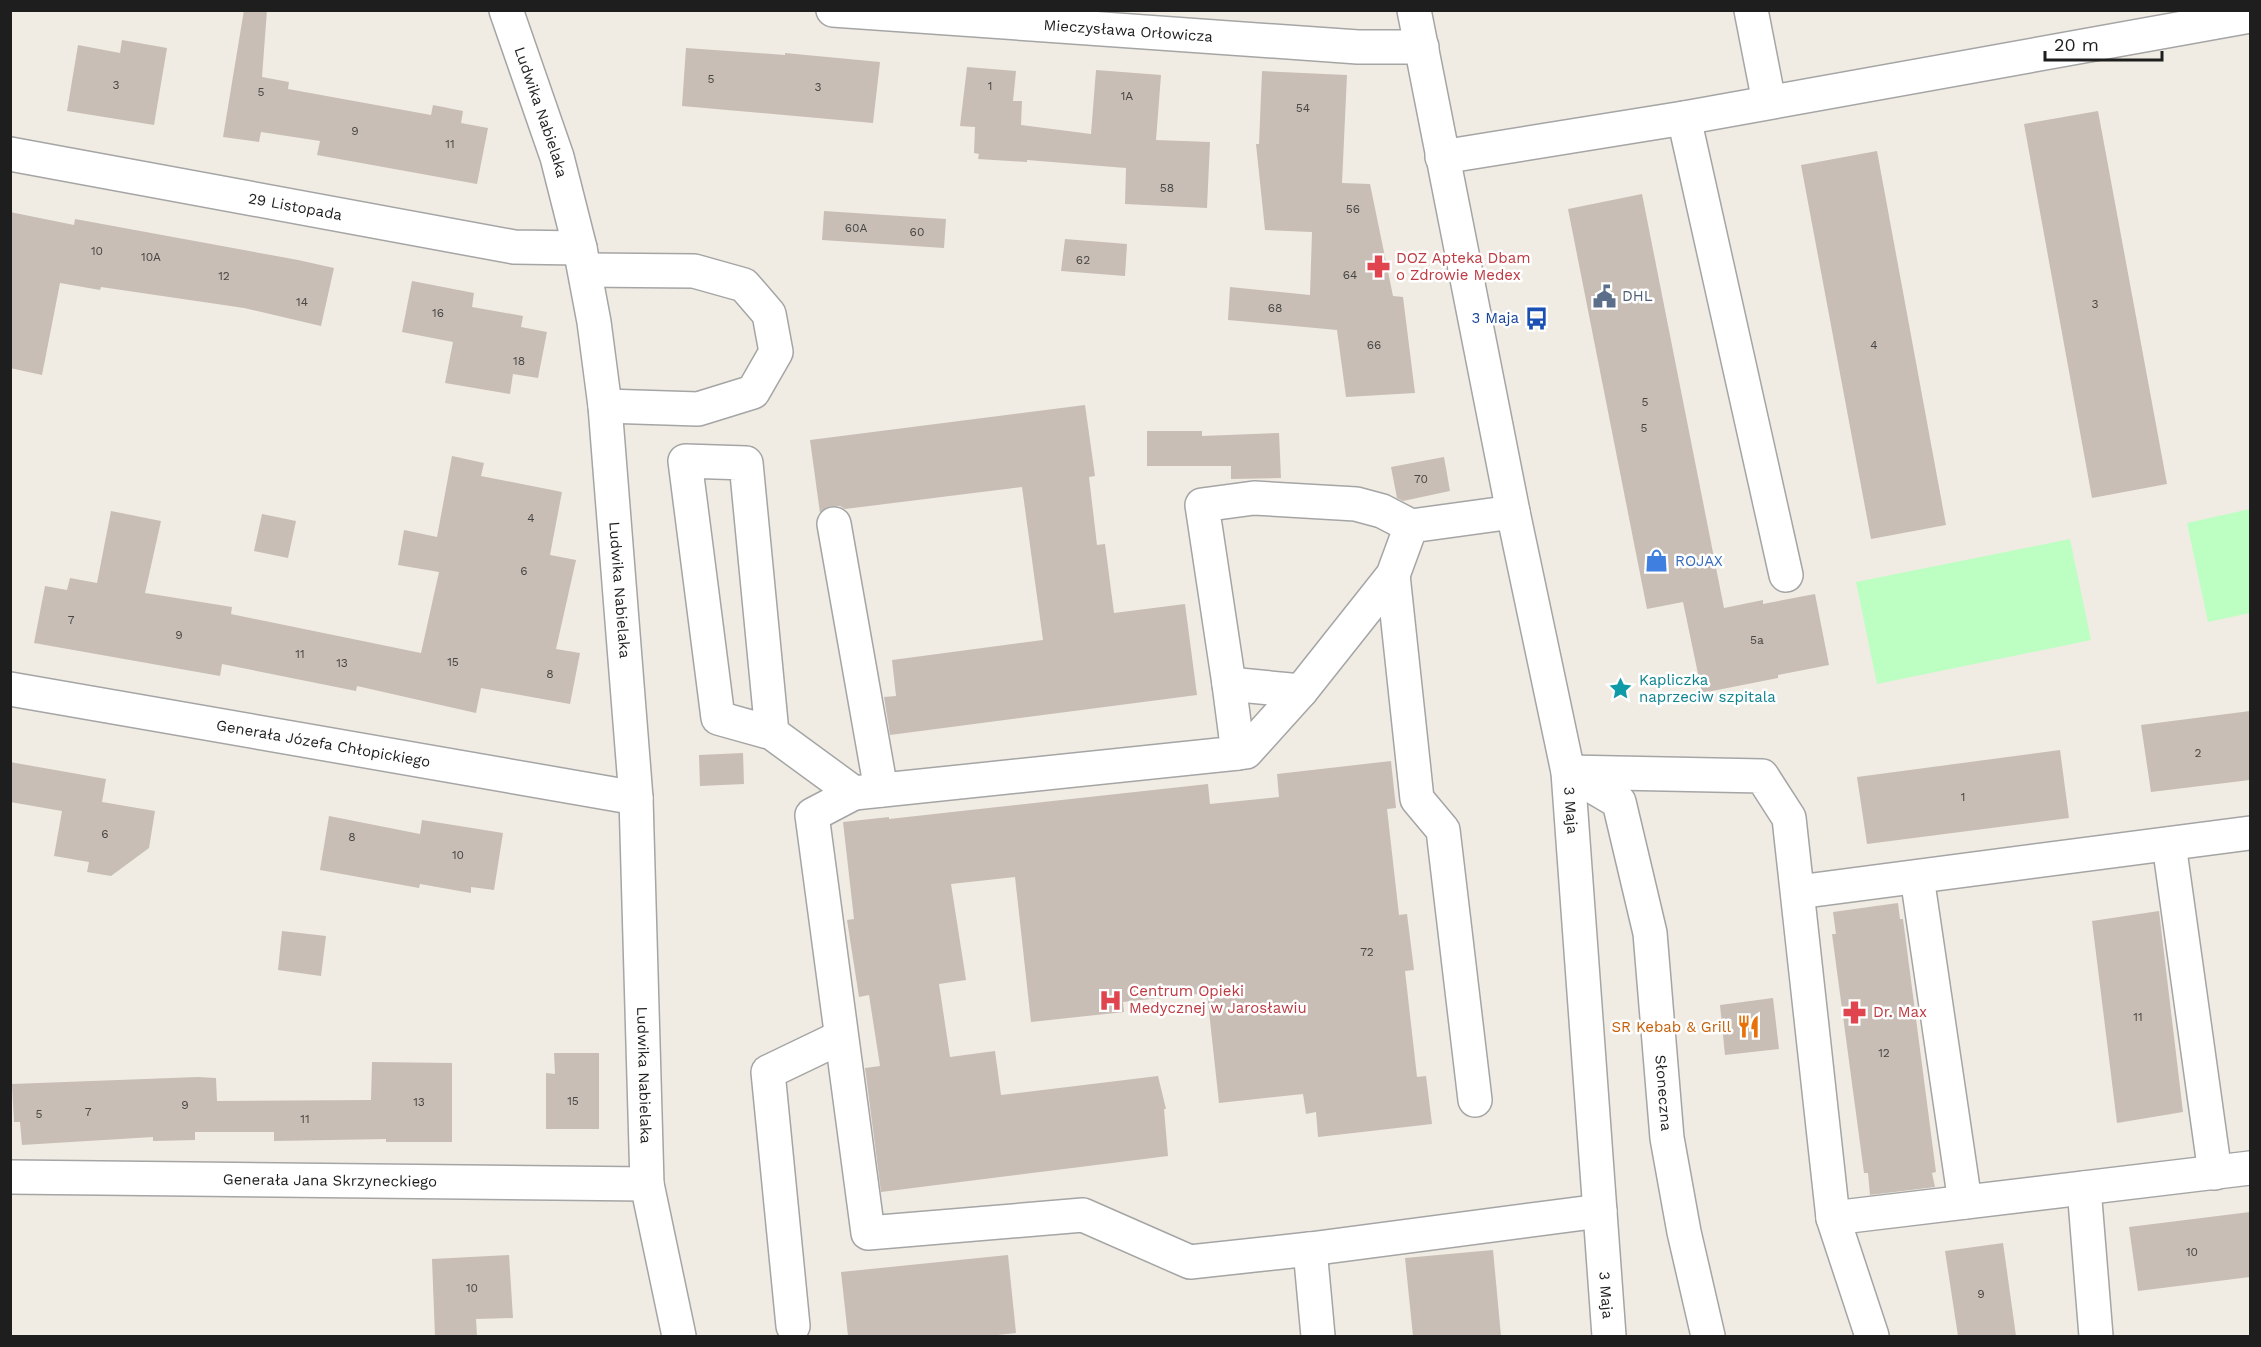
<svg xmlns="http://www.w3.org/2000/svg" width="2261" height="1347" font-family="'Work Sans',sans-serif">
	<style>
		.park { fill: #bdfec2 }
		.building { fill: #c8beb6 }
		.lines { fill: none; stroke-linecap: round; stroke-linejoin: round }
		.minor-casing { stroke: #a5a5a5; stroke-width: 36 }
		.minor { stroke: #fff; stroke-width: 33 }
		.labels { text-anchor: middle; stroke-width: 5; stroke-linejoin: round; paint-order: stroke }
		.number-label { font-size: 12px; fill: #484644 }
		.street-label { font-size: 15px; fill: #1e1e1e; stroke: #fff }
		.health-label { font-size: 15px; fill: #be3a42; stroke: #fff; text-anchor: start }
		.service-label { font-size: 15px; fill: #4e5e75; stroke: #fff; text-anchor: start }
		.transit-label { font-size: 15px; fill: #164399; stroke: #fff; text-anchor: end }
		.shop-label { font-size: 15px; fill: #366cbe; stroke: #fff; text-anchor: start }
		.culture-label { font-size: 15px; fill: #0d838f; stroke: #fff; text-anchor: start }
		.food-label { font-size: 15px; fill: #c56008; stroke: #fff; text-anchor: end }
	</style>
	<rect width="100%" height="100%" fill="#f0ece3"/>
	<path class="park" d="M2250,509v104l-42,9 -21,-99z
		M2070,539l21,101 -214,44 -21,-102z"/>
	<path class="building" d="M244,10h23l-5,67 27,5 -1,7 143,26 2,-10 30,6 -2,12 27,5 -11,56 -160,-29 3,-14 -59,-9 -2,10 -36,-5z
		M122,40l45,8 -13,77 -87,-14 11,-66 42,8z
		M686,48l99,7v-2l95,9 -7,61 -191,-17z
		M967,67l49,4 -3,30h9l-1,24 70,9 5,-64 65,5 -5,65 54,2 -3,66 -82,-4 1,-36 -99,-8v2l-49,-3 1,-5 -5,-1 1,-26 -15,-1z
		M1262,71l85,4 -5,108 28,1 23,112 10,1 12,96 -69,4 -9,-67 -109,-10 2,-33 80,8 2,-63 -47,-2 -9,-86h3z
		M2098,111l69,373 -75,14 -68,-374z
		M1877,151l69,374 -75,14 -70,-374z
		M1642,194l82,414 39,-8v4l52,-10 14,71 -51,10v3l-76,15 -19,-91 -36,7 -79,-400z
		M824,211l122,8 -2,29 -122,-8z
		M10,212l64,13 1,-6 223,41 36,8 -13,58 -77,-18 -143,-21 -1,3 -40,-7 -18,92 -32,-7z
		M1065,239l62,5 -2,32 -64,-5z
		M412,281l62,12 -2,14 51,9 -2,11 26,5 -9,46 -25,-4 -3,20 -65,-11 8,-41 -51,-10z
		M1085,405l10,71 -6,1 8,68 8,-1 9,69 71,-9 12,91 -307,40 -6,-38 12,-1 -4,-36 151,-20 -21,-153 -177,22 -5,-3h-9l-11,7 -10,-73z
		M1147,431h55v5l77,-3 2,45 -50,1v-13h-84z
		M452,456l32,7 -3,13 81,16 -12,63 26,5 -20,89 24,4 -10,51 -89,-16 -5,25 -119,-27 -1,5 -134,-27 -2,12 -186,-33 11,-57 22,4 3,-12 27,5 14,-72 50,10 -16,72 87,14 -1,7 190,39 18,-81 -41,-7 6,-35 33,7z
		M1444,457l6,34 -47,10 -6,-3 -6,-31z
		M262,514l34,7 -8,37 -34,-7z
		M2250,711v69l-99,12 -10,-67z
		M2060,750l9,68 -202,26 -10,-67z
		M743,753l1,31 -44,2 -1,-31z
		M1391,761l5,47 -9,1 12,106 8,-1 7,56 -9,1 12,106 9,-1 6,48 -114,13 -2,-25 -10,2 -3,-20 -84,9 -12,-110 -84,9 1,10 -93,10 -16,-145 -64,7 15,96 -27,4 11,73 45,-6 6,44 157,-19 8,33h-2l4,47 -287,36 -16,-124 15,-2 -11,-71 -10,2 -12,-77 7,-1 -11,-97 46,-5v2l319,-35 2,20 69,-7 -2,-23z
		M10,762l96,17 -4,23 53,9 -6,37 -38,28 -24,-4 2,-10 -35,-6 8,-45 -52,-9z
		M329,816l91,18 2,-14 81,13 -9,57 -23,-3v6l-51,-9 -1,4 -99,-18z
		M1898,903l2,16h3l33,253 -4,1 3,14 -65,8 -2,-22h-4l-32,-239h4l-3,-22z
		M2159,911l24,201 -66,11 -25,-202z
		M282,931l44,5 -5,40 -43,-6z
		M1773,998l6,51 -54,6 -5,-50z
		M554,1053h45v76h-53v-56l9,1z
		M372,1062l80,1v79h-66v-3l-112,2v-9h-79v8l-42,1v-4l-131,8 -2,-23h-6l-2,-38 186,-7 18,1 1,23 154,-1z
		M2250,1212v65l-112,14 -9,-64z
		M2003,1243l13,93h-58l-13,-85z
		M1493,1250l8,86h-88l-8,-78z
		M509,1255l4,63 -37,1 1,17h-42l-3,-77z
		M1008,1255l8,78 -28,3h-140l-7,-64z"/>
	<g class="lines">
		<defs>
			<g id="minor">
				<path id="s1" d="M506,10l51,147 23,91 14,74 11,84 31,392 11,386 32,152"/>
				<path id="s2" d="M833,10l525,37h64"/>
				<path id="s3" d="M1414,10l99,502 55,260 41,564"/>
				<path d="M1751,10l18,92"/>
				<path d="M1684,118l102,457"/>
				<path id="s4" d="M10,154l504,93 66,1"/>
				<path d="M1442,157l242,-39 566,-102"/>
				<path d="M585,270l109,1 50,14 25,29 7,38 -23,40 -55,17 -93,-3"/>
				<path d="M834,524l47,266"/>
				<path d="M1411,526l-18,49 -92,116 -72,-7 -27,-179 52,-7 102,6 26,7 29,15 102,-14"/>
				<path d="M1393,575l24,224 26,31 32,270"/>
				<path id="s5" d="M10,689l626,109"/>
				<path d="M772,733l-54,-15 -33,-257 61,2 26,270 82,60 384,-40 -9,-69"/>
				<path d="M1238,753l8,-1 55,-61"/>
				<path d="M1568,772l194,4 27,42 44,400 39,118"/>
				<path id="s6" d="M1570,773l49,29 31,131 17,205 17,94 24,104"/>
				<path d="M854,793l-42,22 56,418 215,-18 107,47 120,-13 290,-38"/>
				<path d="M2169,844l46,329"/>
				<path d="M1917,877l48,325"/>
				<path d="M1798,892l452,-59"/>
				<path id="s7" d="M10,1177l637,7"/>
				<path d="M2084,1188l12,148"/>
				<path d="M1833,1218l417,-50"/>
				<path d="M1310,1249l8,87"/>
				<path d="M793,1326l-25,-254 73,-35"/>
			</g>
		</defs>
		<use href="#minor" class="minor-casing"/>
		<use href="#minor" class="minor"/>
	</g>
	<defs>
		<symbol id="pharmacy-bare" viewBox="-9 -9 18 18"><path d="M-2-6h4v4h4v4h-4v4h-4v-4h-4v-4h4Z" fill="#e0444e" stroke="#fff" stroke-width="2.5" paint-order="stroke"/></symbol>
		<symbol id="civic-bare" viewBox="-9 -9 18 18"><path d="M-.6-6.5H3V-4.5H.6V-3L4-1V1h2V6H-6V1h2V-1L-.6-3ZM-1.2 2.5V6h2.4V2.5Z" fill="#5c6f8a" stroke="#fff" stroke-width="2.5" paint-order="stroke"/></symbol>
		<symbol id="bus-bare" viewBox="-9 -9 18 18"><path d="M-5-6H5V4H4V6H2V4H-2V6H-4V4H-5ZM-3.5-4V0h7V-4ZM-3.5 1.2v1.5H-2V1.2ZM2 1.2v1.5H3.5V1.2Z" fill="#1a4fb4" stroke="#fff" stroke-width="2.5" paint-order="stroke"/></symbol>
		<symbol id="shop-bare" viewBox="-9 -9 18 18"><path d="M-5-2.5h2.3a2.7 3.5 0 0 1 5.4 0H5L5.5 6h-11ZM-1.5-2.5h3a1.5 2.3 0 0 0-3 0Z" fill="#3f7fe0" stroke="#fff" stroke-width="2.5" paint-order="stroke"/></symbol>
		<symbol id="sight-bare" viewBox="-9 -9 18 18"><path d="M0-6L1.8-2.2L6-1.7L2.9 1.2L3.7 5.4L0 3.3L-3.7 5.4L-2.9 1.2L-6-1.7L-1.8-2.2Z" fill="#0f9aa8" stroke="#fff" stroke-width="2.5" paint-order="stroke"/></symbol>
		<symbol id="hospital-bare" viewBox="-9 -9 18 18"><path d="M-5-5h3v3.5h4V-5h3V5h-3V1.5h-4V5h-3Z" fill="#e0444e" stroke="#fff" stroke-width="2.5" paint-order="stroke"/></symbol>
		<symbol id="restaurant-bare" viewBox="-9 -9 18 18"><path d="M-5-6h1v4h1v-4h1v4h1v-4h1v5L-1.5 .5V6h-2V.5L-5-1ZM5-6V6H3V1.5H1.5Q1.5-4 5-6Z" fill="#e8710a" stroke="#fff" stroke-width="2.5" paint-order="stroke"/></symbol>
	</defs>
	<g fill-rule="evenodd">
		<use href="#pharmacy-bare" x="1362" y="250" width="33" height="33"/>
		<use href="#civic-bare" x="1588" y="280" width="33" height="33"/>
		<use href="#bus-bare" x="1520" y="302" width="33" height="33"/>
		<use href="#shop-bare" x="1640" y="544" width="33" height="33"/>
		<use href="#sight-bare" x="1604" y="672" width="33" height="33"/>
		<use href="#hospital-bare" x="1094" y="984" width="33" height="33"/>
		<use href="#pharmacy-bare" x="1838" y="996" width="33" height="33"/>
		<use href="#restaurant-bare" x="1732" y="1010" width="33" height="33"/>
	</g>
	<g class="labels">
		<g class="number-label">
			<text x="711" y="83">5</text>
			<text x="116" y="89">3</text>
			<text x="990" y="90">1</text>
			<text x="818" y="91">3</text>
			<text x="261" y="96">5</text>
			<text x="1127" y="100">1A</text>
			<text x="1303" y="112">54</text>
			<text x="355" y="135">9</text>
			<text x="450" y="148">11</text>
			<text x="1167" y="192">58</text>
			<text x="1353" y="213">56</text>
			<text x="856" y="232">60A</text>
			<text x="917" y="236">60</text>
			<text x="97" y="255">10</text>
			<text x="151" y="261">10A</text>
			<text x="1083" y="264">62</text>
			<text x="1350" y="279">64</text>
			<text x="224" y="280">12</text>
			<text x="302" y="306">14</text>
			<text x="2095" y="308">3</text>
			<text x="1275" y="312">68</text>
			<text x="438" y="317">16</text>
			<text x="1374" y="349">66</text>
			<text x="1874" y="349">4</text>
			<text x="519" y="365">18</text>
			<text x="1645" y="406">5</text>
			<text x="1644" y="432">5</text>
			<text x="1421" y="483">70</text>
			<text x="531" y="522">4</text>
			<text x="524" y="575">6</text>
			<text x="71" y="624">7</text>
			<text x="179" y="639">9</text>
			<text x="1757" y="644">5a</text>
			<text x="300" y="658">11</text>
			<text x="453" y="666">15</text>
			<text x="342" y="667">13</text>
			<text x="550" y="678">8</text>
			<text x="2198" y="757">2</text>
			<text x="1963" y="801">1</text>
			<text x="105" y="838">6</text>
			<text x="352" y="841">8</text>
			<text x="458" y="859">10</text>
			<text x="1367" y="956">72</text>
			<text x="2138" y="1021">11</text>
			<text x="1884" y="1057">12</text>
			<text x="573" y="1105">15</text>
			<text x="419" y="1106">13</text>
			<text x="185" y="1109">9</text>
			<text x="88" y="1116">7</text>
			<text x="39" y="1118">5</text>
			<text x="305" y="1123">11</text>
			<text x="2192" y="1256">10</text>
			<text x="472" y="1292">10</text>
			<text x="1981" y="1298">9</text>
		</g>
		<g class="street-label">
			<text dy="5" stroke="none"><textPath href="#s2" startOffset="296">Mieczysława Orłowicza</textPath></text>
			<text dy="5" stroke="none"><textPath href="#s1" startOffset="108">Ludwika Nabielaka</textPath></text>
			<text dy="5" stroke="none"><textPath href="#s4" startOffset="290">29 Listopada</textPath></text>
			<text dy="5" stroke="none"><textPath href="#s1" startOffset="594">Ludwika Nabielaka</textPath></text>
			<text dy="5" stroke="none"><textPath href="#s5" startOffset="318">Generała Józefa Chłopickiego</textPath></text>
			<text dy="5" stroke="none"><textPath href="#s3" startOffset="816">3 Maja</textPath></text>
			<text dy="5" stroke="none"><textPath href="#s1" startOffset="1080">Ludwika Nabielaka</textPath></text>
			<text dy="5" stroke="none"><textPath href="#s6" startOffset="352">Słoneczna</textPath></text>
			<text dy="5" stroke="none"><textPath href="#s7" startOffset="320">Generała Jana Skrzyneckiego</textPath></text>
			<text dy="5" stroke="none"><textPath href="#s3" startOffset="1302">3 Maja</textPath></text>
		</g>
		<g class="health-label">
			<text x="1396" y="263">DOZ Apteka Dbam<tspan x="1396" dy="17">o Zdrowie Medex</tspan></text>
			<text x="1129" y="996">Centrum Opieki<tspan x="1129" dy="17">Medycznej w Jarosławiu</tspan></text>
			<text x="1873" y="1017">Dr. Max</text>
		</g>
		<g class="service-label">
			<text x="1622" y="301">DHL</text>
		</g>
		<g class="transit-label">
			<text x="1519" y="323">3 Maja</text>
		</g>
		<g class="shop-label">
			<text x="1675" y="566">ROJAX</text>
		</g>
		<g class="culture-label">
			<text x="1639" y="685">Kapliczka<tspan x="1639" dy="17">naprzeciw szpitala</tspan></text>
		</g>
		<g class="food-label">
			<text x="1731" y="1032">SR Kebab &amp; Grill</text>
		</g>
	</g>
	<rect width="2261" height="1347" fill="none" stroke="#1e1e1e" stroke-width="24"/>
	<path d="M2045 51v9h117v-9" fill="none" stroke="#1e1e1e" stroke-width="3"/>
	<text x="2054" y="51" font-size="18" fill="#1e1e1e" stroke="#ffffff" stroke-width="4.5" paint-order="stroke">20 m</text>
</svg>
